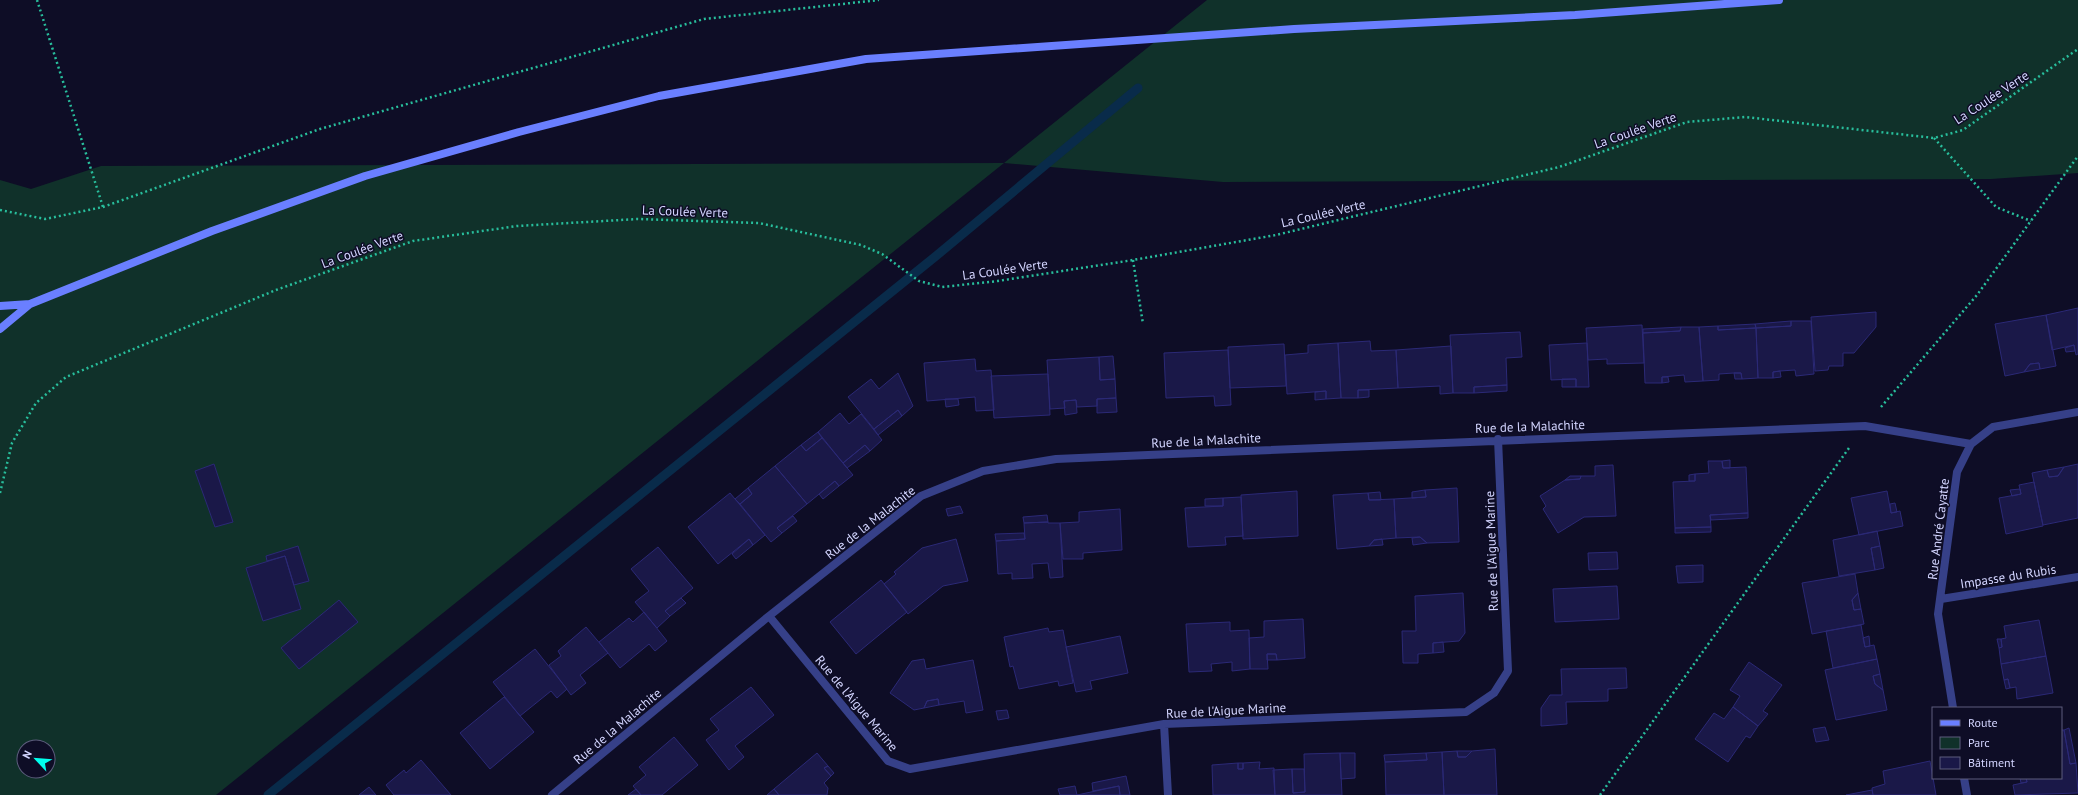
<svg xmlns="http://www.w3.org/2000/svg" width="2078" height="795" font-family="'PT Sans',sans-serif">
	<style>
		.green { fill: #10312a; fill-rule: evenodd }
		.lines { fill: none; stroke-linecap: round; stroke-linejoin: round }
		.stream { stroke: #092b4a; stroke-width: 9 }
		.building { fill: #1a1848; stroke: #2b2976 }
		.path { stroke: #28be9c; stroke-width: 2.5; stroke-dasharray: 2 3; stroke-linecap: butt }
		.street { stroke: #364088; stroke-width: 8 }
		.secondary { stroke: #6a7fff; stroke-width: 8 }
		.labels { text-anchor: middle; stroke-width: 3; stroke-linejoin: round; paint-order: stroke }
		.street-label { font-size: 13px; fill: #d3d5ff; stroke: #0e0d26 }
	</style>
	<rect width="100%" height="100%" fill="#0e0d26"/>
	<path class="green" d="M1207,0h871v173l-87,6 -768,3 -219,-19 -788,632h-216v-615l31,9 70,-23 903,-3zM24,747h24v24h-24z"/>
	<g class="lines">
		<path class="stream" d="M268,795l668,-539 202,-168"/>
	</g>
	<path class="building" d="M2078,308v46l-2,1 -2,-10 -22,5 -6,-35z
		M1876,312v15l-22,26h-11v13h-14l-1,4 -13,1 -4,-54z
		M2046,315l10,51 -16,3 -1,-6 -9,1 -6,8 -19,4 -10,-52z
		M1791,321h20l3,53 -18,2 -1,-6 -15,1 -7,1v6h-15l-2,-50 35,-2z
		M1791,321v5l-35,2 -1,-4z
		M1755,324l1,4 -38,2v-4z
		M1642,325l2,38 -37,1v-5l-19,1 -2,-32z
		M1718,326v4l38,-2 2,50 -16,1 -1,-6h-7l-15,1v6l-16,1 -4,-54z
		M1681,327l-1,4 -37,2v-4z
		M1681,327h18l4,54 -18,1 -1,-7 -22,2v6h-17l-2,-50 37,-2z
		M1520,332l2,25 -16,1 1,27 -33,2v6h-21l-3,-58z
		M1370,341l1,10 25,-1 2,38 -40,2v8h-17l-3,-55z
		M1338,343l3,55 -15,1v-8l-39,3 -2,-39 23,-2v-8z
		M1587,343l2,44h-13v-8l-25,1 -2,-35z
		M1284,344l2,42 -56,2 -2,-41z
		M2074,345l1,6 -9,1 -1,-4z
		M1451,346l2,47 -13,1v-8l-42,2 -2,-38z
		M1228,350l3,55 -16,1 -1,-10 -48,2 -2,-45z
		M1113,356l2,23 -15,1 -1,-23z
		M1099,357l1,23 15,-1 1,19 -19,1v7l-20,1 -1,-7 -12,1 1,7 -15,1 -3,-49z
		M975,359l1,12 15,-1 3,40 -18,1 -1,-14 -48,4 -3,-38z
		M2039,363l1,6 -16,3 6,-8z
		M1780,371l1,6 -8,1v-6z
		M898,373l15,33 -11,10 -4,-6 -24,19 -26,-32 23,-18 8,10z
		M1734,373h7l1,6h-7z
		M1048,374l2,41 -56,3 -3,-42z
		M1662,377h6l1,5 -7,1z
		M1562,379h14v8h-14z
		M1507,385v6l-33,2v-6z
		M1358,390h11v7l-11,1z
		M1326,391v8l-11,1v-8z
		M1116,398l1,14 -20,1v-14z
		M945,399h13l1,6 -13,2z
		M1076,400l1,13 -12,2 -1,-14z
		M898,410l4,6 -24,19 -4,-6z
		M840,413l9,11 12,-10 21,26 -12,11 -5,-6 -22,18 -25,-31z
		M818,432l4,6 -16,13 -5,-6z
		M822,438l31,37 -14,11 -4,-5 -28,23 -32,-38 26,-21 5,6z
		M865,445l5,6 -23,17 -4,-5z
		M1730,460v8h-7l-1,-7z
		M1708,461h14l1,7 23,-1 2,46 -38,2 1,12 -36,1 -2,-46 22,-1v-7l14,-1z
		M214,464l19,58 -18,5 -20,-56z
		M2078,464v54l-35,7 -11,-52 15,-3 2,7 9,-1 6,-9z
		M1613,465l3,51 -32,1 -26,16 -15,-24 3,-3 -6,-10 25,-16 15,-1 1,-3h14v-10z
		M775,466l32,38 -30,24 5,5 -11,9 -31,-38 12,-10 -4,-6z
		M2064,467l-6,9 -9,1 -2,-7z
		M1695,474v7h-6v-6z
		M1570,476h11l-1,3 -15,1z
		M835,481l4,5 -16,13 -4,-5z
		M2034,482l9,44 -37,8 -7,-36 22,-4 -2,-9z
		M748,488l4,6 -12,10 -5,-5z
		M1457,488l2,54 -32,1 -7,-6 -24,1 -2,-39 32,-2 -1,-7z
		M2020,489l1,5 -9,2 -2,-6z
		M1425,490l1,7 -14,1v-6z
		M1297,491l1,45 -55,3 -2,-44z
		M1887,491l4,22 9,-2 3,15 -44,9 -8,-37z
		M1380,492l1,8h-12l-1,-7z
		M730,493l35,42 -12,10 -4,-6 -31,25 -30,-37z
		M1368,493l1,7 25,-1 2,39 -22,2 -5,6 -32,3 -4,-54z
		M1241,497l2,39 -18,1 1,8 -38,2 -3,-39 38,-2v-8z
		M1223,498v8h-18v-7z
		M1895,503l2,9 -6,1 -1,-9z
		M960,506l3,7 -15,3 -2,-7z
		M1120,509l2,41 -39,3v6h-20l-3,-36 19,-1v-10z
		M1748,513v5l-37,2 -1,-5z
		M1047,515l1,7 -24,1 -1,-6z
		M793,516l4,5 -15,12 -5,-5z
		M1048,522v1h12l3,54 -13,1 -2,-15 -16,1 1,14 -21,1v-6l-14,1 -2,-33 29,-2 -1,-16z
		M1711,527v5l-36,1v-5z
		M1877,531l3,15 -9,2 4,22 -36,6 -6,-36z
		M1024,533l1,6 -29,2 -1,-7z
		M1420,537l7,6 -14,2 -1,-7z
		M749,539l4,6 -17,14 -4,-5z
		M956,539l12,42 -25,5 -35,28 -24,-30 12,-10 -2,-2 28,-24z
		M1382,539l1,6 -14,1 5,-6z
		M298,546l11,35 -15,4 -9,-29 -18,5 -1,-5z
		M1880,546l4,22 -9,2 -4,-22z
		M658,547l35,41 -28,23 5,5 -13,12 -22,-26 14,-11 -18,-22z
		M1617,552l1,17 -29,1 -1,-17z
		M285,556l16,53 -38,12 -17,-53z
		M1703,565v17l-25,1 -2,-17z
		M1855,574l3,19 -6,7 2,10 7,-1 3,15 -52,10 -10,-51z
		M881,580l26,32 -51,42 -26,-32z
		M1617,586l2,33 -64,3 -2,-33z
		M1463,593l2,40 -6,8 -26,2v10l-15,1v9h-15l-1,-32h14l-1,-35z
		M1858,593l3,16 -7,1 -2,-10z
		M681,598l5,5 -16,13 -5,-5z
		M339,600l19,22 -59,47 -18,-21z
		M644,612l23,29 -12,10 -6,-7 -29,24 -21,-26 30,-24 4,4z
		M1303,619l2,39 -28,2 -1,-6h-9l1,15h-18l-1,-31 15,-1v-16z
		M2039,620l7,36 -45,8 -2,-16 3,-1 -1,-8 5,-1 -2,-12z
		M1230,622v9l19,-1 1,39 -18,2v-9l-21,2 1,7 -23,1 -3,-48z
		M1861,625l4,22 9,-2 3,14 -44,9 -7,-37z
		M586,627l22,26 -28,22 6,8 -15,12 -22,-30 12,-9 -3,-5z
		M1048,628l1,4 14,-2 10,53 -14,3 -1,-5 -39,8 -6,-23 -3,1 -6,-30z
		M1120,636l8,37 -38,8 2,8 -16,3 -10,-45z
		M1869,636l1,10 -5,1 -2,-9z
		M1997,639h4l1,8 -3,1z
		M1443,642l1,10 -11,1v-10z
		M535,649l32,40 -10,9 -6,-7 -31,25 -27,-34z
		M1267,654h9l1,6h-10z
		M2046,656l7,37 -36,6 -1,-12 -6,1 -2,-9 -4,1 -3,-16z
		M924,659l2,10 47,-9 10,50 -17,3 -2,-12 -25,4 -1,-6 -11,2 -3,7 -10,2 -24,-17 22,-32z
		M1877,659l3,15 -7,2 2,8 8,6 4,20 -51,10 -11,-50z
		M1749,662l33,23 -19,26 5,3 -10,12 -25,-19 7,-11 -10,-6z
		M1626,668l1,20 -19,1v12l-42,1 1,22 -26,2v-18l9,-13h12l-1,-26z
		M1880,674l3,16 -8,-6 -2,-8z
		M2008,679l2,9 -4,1 -2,-9z
		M751,687l23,28 -39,31 9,11 -15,13 -23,-30 13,-10 -9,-11z
		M504,697l30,35 -44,37 -30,-36z
		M938,699l1,6 -15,3 3,-7z
		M1733,707l25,19 -8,12 -4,-2 -18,26 -33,-23 19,-26 10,6z
		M1007,710l2,8 -11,2 -2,-9z
		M1825,727l4,13 -13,2 -3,-13z
		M2069,728l7,35 -6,1 -6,-34z
		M2061,730h3l6,34 6,-1 2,30 -63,2 -2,-10 14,-3 -1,-4h35z
		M674,737l24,28 -36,30h-21l-8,-9 13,-11 -7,-8z
		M1495,749l2,46h-53l-2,-43 15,-1 1,6h8l6,-6z
		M1457,751h15l-6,6h-8z
		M1442,752l2,43h-58l-1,-33 42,-2 -1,-7z
		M817,753l11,13 -4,2 7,8 -7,7 4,5 -1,7h-48l-5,-6z
		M1340,753h15v25l-14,1z
		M1340,753l2,42h-67l-2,-25 19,-1 1,24 12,-1 -1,-38z
		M1426,753l1,7 -42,2 -1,-7z
		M421,760l30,35h-57l-8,-10 18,-15 2,3z
		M1930,761l6,34h-63l-1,-7 13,-4 -2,-13z
		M1260,762l-1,7 15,-1 1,27h-62l-1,-30 26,-2v6h5v-6z
		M1238,763h5v6h-5z
		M828,766l6,7 -3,3 -7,-8z
		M1292,769h12l1,23 -12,1z
		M1126,776l4,19h-10l-1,-9 -26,5 -1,-8z
		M2020,778h6l1,4 -6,1z
		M1075,786l2,9 42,-9 1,9h-60l-2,-6z
		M369,787l7,8h-17z
		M636,789l5,6h-13z
		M774,789l5,6h-12z
		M1872,790l1,5h-27z"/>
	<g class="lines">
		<path class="path" d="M37,0l66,207
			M1934,138l62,69 35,14
			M0,210l45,9 58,-12 217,-78 384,-110 175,-19
			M1133,260l10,64
			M1881,407l96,-112 101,-139
			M0,493l12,-50 24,-40 30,-26 210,-87 137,-49 104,-15 121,-7 121,4 102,22 21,9 37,27 23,6 56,-6 135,-21 143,-25 283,-68 128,-45 58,-5 189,21 29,-8 115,-81
			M1600,795l249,-347"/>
		<path class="street" d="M1941,599l137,-22
			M769,616l119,145 22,8 254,-45 302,-12 28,-19 14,-22 -10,-232
			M1953,708l-15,-94 19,-142 14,-28 22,-17 85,-15
			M1164,724l4,71
			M1964,778l3,17
			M552,795l217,-179 152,-120 62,-25 73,-12 92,-4 717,-29 106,18"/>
		<path class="secondary" d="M0,306l30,-2 182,-73 153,-55 154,-44 140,-36 207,-37 428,-30 281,-14 204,-15
			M0,329l30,-25"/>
	</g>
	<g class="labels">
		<g class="street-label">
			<text transform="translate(1991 97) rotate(-33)" y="5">La Coulée Verte</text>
			<text transform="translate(1635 130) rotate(-19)" y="5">La Coulée Verte</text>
			<text transform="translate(685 211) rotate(2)" y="5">La Coulée Verte</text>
			<text transform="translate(1323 213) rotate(-13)" y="5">La Coulée Verte</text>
			<text transform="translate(362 249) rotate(-20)" y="5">La Coulée Verte</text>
			<text transform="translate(1005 269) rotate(-8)" y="5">La Coulée Verte</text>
			<text transform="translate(1530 426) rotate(-2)" y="5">Rue de la Malachite</text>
			<text transform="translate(1206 440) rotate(-3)" y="5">Rue de la Malachite</text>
			<text transform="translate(870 522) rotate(-38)" y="5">Rue de la Malachite</text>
			<text transform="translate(1938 529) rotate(-83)" y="5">Rue André Cayatte</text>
			<text transform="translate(1491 551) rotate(-92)" y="5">Rue de l'Aigue Marine</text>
			<text transform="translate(2008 576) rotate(-9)" y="5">Impasse du Rubis</text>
			<text transform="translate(857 703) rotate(50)" y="5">Rue de l'Aigue Marine</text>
			<text transform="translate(1226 710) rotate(-3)" y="5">Rue de l'Aigue Marine</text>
			<text transform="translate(617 726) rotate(-40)" y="5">Rue de la Malachite</text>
		</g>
	</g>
	<rect x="1932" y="707" width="130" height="72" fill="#0e0d26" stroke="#5d5d7d"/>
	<rect x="1940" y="720" width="20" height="6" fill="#6a7fff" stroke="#5d5d7d"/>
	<text x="1968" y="727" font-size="12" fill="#d3d5ff">Route</text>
	<rect x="1940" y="737" width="20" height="12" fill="#10312a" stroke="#5d5d7d"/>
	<text x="1968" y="747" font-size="12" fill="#d3d5ff">Parc</text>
	<rect x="1940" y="757" width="20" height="12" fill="#1a1848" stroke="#5d5d7d"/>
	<text x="1968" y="767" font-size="12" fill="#d3d5ff">Bâtiment</text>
	<g transform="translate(36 759) rotate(296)"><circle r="19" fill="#0e0d26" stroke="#5d5d7d"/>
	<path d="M0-3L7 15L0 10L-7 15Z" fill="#00feed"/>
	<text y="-6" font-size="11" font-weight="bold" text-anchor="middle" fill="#d3d5ff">N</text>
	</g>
</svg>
